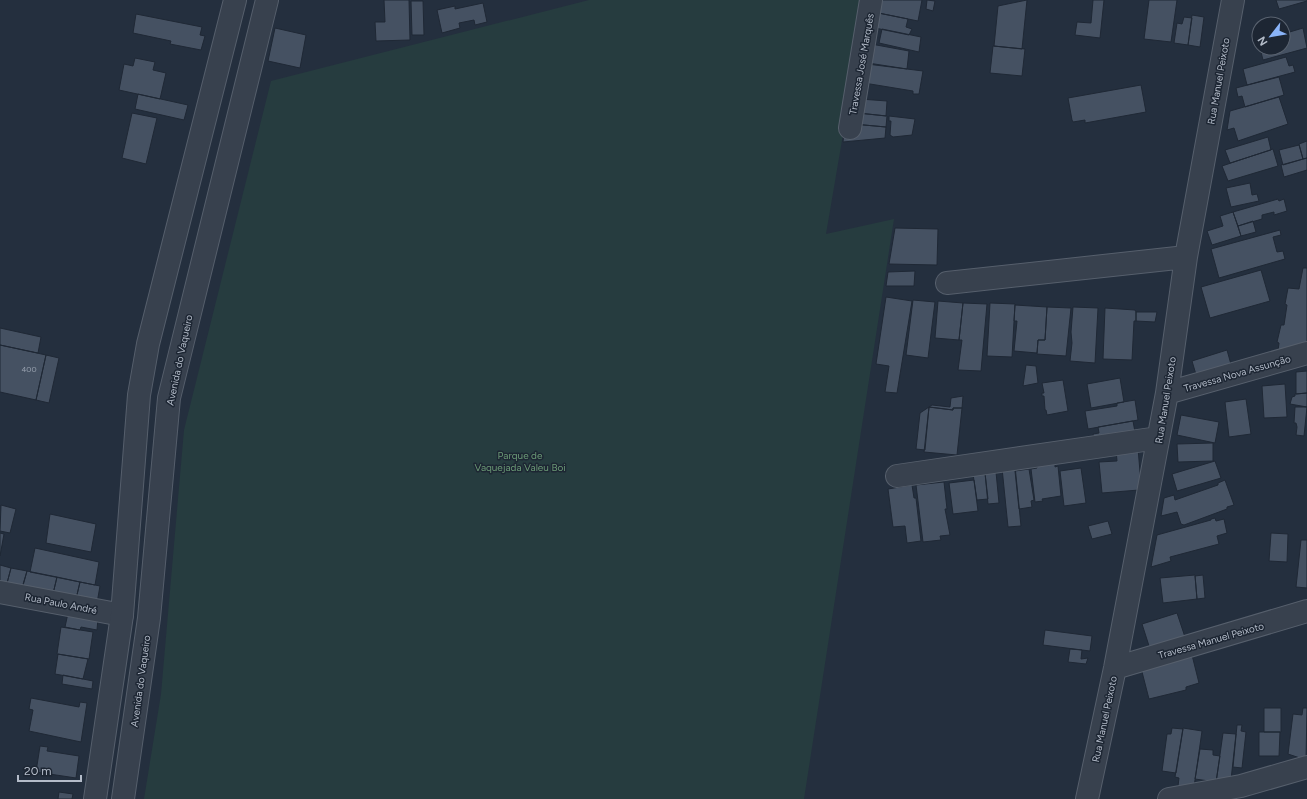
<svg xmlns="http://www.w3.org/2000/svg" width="1307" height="799" font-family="Figtree,sans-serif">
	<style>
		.green { fill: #263c3f }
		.building { fill: #455162; stroke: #1f2835 }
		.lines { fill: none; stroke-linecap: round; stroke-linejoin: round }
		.minor-casing { stroke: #565f6c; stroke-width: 24 }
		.tertiary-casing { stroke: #565f6c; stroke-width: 24 }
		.minor { stroke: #38414e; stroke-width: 22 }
		.tertiary { stroke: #38414e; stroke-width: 22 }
		.labels { text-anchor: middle; stroke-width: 3; stroke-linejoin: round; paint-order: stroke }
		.number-label { font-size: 8px; fill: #98a1af }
		.street-label { font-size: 10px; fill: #b4bcc9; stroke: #1d2633 }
		.park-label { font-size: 10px; fill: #6b9a76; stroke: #1d2633 }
	</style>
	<rect width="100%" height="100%" fill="#242f3e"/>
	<path class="green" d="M589,0h277l-40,234 68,-15 -90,580h-660l17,-105 23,-264 87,-349z"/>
	<path class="building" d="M384,0h25l1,40 -34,1 -1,-19h10z
		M876,0h46l-4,21 -44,-9z
		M927,0l8,1 -2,10 -7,-2z
		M1027,0l-5,49 -28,-3 4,-40z
		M1093,0h11l-4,38 -25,-3 2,-13 14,1z
		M1149,0h28l-6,42 -27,-3z
		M1276,0h31v1l-28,8z
		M411,1h12l1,34h-12z
		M483,3l4,19 -12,3 -1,-5 -15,3 1,5 -18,5 -5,-23 18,-4v3z
		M878,13l30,6 -2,8 6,2 -3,6 -34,-7z
		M136,14l66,13 -2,8 5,1 -4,14 -31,-6 1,-3 -38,-8z
		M1192,15l12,2 -4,30 -12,-2z
		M1184,17l8,1 -4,27 -14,-2 3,-20 5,1z
		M275,28l31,7 -6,33 -32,-7z
		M1303,28l4,20 -44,12 -3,-12h23v-14z
		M882,29l39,8 -2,15 -40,-9z
		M871,44l38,7 -2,18 -39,-6z
		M993,46l32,3 -3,27 -32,-3z
		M1286,57l3,9 4,-1 2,7 -48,13 -4,-16z
		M135,58l20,4 -2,8 13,3 -6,26 -41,-9 5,-26 9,2z
		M867,64l56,7 -4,23h-6v-3l-49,-8z
		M1279,77l5,18 -39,12 -3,-11 -4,1 -2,-9z
		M1141,85l5,27 -61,11v-3l-12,2 -1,-2 -4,-22z
		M138,94l50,11 -4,15 -49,-11z
		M1279,97l9,27 -50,17 -4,-13 -7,2 3,-19z
		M860,99l27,2 -1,15 -28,-3z
		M132,113l25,5 -11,46 -24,-6z
		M858,113l29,3 -1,11 -33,-3z
		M889,116l26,3 -3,16 -19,2 -3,-2 1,-14h-2z
		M853,124l33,3 -1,11 -42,4 1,-9z
		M1268,137l3,13 -41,13 -5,-13z
		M1307,141v17l-4,1 -4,-15z
		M1299,145l4,14 -20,6 -4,-15z
		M1273,149l5,17 -50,15 -6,-15z
		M1307,158v12l-23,7 -3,-12z
		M1250,183l2,12 5,-1 2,7 -28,6 -5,-19z
		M1278,199l1,2 5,-2 3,12 -13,4v-3l-12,3v4l-24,7 -5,-14z
		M1233,212l8,24 -29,9 -5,-14 16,-5 -3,-10z
		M1253,221l3,11 -15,4 -3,-10z
		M895,228l43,1 -1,36 -48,-1z
		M1280,230l1,5 -8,2 4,15 6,-1 2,8 -66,19 -8,-29z
		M1303,268h4v80l-29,3 1,-8 -2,-1 4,-17h3l3,-20 -2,-1 3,-16 11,1z
		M1261,270l9,31 -60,17 -9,-31z
		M915,271l-1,15h-28l2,-14z
		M886,297l26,4 -15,92 -12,-1 4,-26 -13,-2z
		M913,300l22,2 -7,56 -22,-3z
		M938,301l25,2 -4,37 -24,-2z
		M963,303l24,1 -6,67 -23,-1 4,-30h-3z
		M990,303l25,1 -3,53 -25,-1z
		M1015,305l32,2 -2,33h-7l-1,13 -23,-2 3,-30h-3z
		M1047,307l24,1 -5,48 -29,-2 1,-14h7z
		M1073,307l25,1 -3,55 -25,-2 2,-18 -1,-11z
		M1105,308l30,2 1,2v9h-2l-2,39 -29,-1z
		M1136,312h21l-2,10 -19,-1z
		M0,328l41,9 -3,16 -38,-8z
		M0,345l46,10 -10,45 -36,-8z
		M1227,350l5,18 -35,10 -5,-17z
		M46,355l13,3 -10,45 -13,-3z
		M1026,365l10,1 2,17 -15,3z
		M1307,371v22l-11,1v-22z
		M1120,378l4,24 -33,6 -4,-24z
		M1063,380l5,31 -21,4 -1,-5h-1l-1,-14h-2v-3h2l-2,-10z
		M1285,384l2,33 -23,1 -2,-32z
		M1307,393v14l-17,-3 2,-7 3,-1v-2z
		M963,396l-1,12h-9v2l-24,-3 3,-2 18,2 1,-9z
		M1246,399l5,35 -22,3 -4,-35z
		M1135,400l3,20 -50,9 -3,-18 32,-5v-3z
		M929,407l24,3v-2h9l-5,47 -33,-3z
		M929,407l-4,43 -9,-1 4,-36z
		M1295,407h12l-3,29 -8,-1 1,-8 -1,-4h-2z
		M1181,415l38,7 -4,21 -38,-8z
		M1133,421l2,11 -41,7 -1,-5 6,-1 -1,-6z
		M1213,443v18l-35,1 -1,-18z
		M1138,448l3,36 -2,6 -37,3 -3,-31 18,-1 -1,-11z
		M1055,461v6l3,-1 3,30 -19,3 1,2 -8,1 -4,-33 6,-1v-5z
		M1215,461l6,17 -44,13 -5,-17z
		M1015,466l6,60 -13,1 -6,-59z
		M1081,468l5,35 -22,3 -4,-35z
		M1029,469l5,31 -3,1 1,6 -13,2 -4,-38z
		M996,472l3,31 -11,1 -3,-31z
		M985,473l3,26 -11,1 -4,-26z
		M974,480l4,31 -25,3 -4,-31z
		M1225,480l9,25 -7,2v2l-43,16 -3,-1 -4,-12 -16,4 3,-18 10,-3 1,5 43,-15v-2z
		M944,482l3,27h-2l5,26 -10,1 1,4 -18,2 -7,-57z
		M912,485l2,13h2l5,43 -14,2 -2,-17 -12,1 -5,-38z
		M1,505l15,4 -6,24 -10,-2z
		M50,514l46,10 -5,28 -45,-9z
		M1215,518l1,3 8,-2 3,14 -10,3 2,8 -49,13 1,4 -20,6 6,-32 54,-15v-1z
		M1108,521l4,13 -20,5 -4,-13z
		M0,533l4,1 -4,22z
		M1271,533l17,1 -1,28 -18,-1z
		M1301,540h6v48l-11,-1z
		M35,548l64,14 -4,23 -65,-13z
		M0,565l11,3 -5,19 -6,-1z
		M11,568l16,3 -6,20 -15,-4z
		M27,571l30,6 -5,21 -31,-5z
		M1195,575l2,24 -34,4 -3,-25z
		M1203,575l2,23 -8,1 -2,-23z
		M57,577l23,5 -4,17 -24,-1z
		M80,582l20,4 -3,17 -21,-4z
		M68,613l30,5 -1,12 -16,-3 -1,3 -15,-3z
		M1177,613l8,24 -35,12 -8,-25z
		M61,627l32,5 -4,27 -32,-5z
		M1045,630l47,6 -2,15 -47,-6z
		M1070,649l12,1 -1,9 7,-1 -2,6 -18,-2z
		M58,654l30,5 -5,20 -28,-5z
		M1192,655l7,28 -13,4v3l-37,9 -8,-31z
		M63,675l30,6 -1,8 -30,-5z
		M31,698l48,9 1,-5 7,1 -6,39 -52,-11 4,-21 -4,-1z
		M1264,708h17v24h-17z
		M1303,708h4l-1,52 -18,-6 5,-40 9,1z
		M1237,725h5l-1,6 5,1 -4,36 -9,-1z
		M1172,728l11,1 -7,44 -14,-2 5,-37h4z
		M1183,728l19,3 -8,56 -16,-1 1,-8 -4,-1z
		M1259,732h21l-1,24h-20z
		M1223,733l13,1 -5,46 -15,3z
		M40,746l8,1 -1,4 32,5 -3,22 -40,-6z
		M1200,749l13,1v5l7,1 -4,26 -21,-3z
		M59,792l14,2 -1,5h-14z"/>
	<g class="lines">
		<defs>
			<path id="minor" d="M850,128l21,-128
				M947,283l239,-26
				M1167,393l140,-40
				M897,476l261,-38
				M0,592l122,23
				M1115,668l192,-57
				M1087,799l28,-131 52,-275 19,-136 47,-257
				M1169,799l72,-13 66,-19"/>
			<path id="tertiary" d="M95,799l27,-184 17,-220 9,-51 87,-344
				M123,799l26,-181 20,-220 98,-398"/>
		</defs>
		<use href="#minor" class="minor-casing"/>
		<use href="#tertiary" class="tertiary-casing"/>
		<use href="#minor" class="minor"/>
		<use href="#tertiary" class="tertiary"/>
	</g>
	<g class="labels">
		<g class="number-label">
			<text x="29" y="372">400</text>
		</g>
		<g class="street-label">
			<text transform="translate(861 64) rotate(-80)" y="4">Travessa José Marquês</text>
			<text transform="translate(1218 81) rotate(-80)" y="4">Rua Manuel Peixoto</text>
			<text transform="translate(179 360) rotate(-78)" y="4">Avenida do Vaqueiro</text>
			<text transform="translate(1237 373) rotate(-16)" y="4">Travessa Nova Assunção</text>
			<text transform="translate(1165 400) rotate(-81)" y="4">Rua Manuel Peixoto</text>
			<text transform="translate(61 603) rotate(11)" y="4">Rua Paulo André</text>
			<text transform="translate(1211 640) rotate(-16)" y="4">Travessa Manuel Peixoto</text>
			<text transform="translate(140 681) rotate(-82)" y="4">Avenida do Vaqueiro</text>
			<text transform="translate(1104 719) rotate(-78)" y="4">Rua Manuel Peixoto</text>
		</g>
		<g class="park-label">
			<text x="520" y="459">Parque de<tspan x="520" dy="12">Vaquejada Valeu Boi</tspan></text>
		</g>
	</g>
	<g transform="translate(1271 36) rotate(239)"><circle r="19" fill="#1d2633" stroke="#59626f"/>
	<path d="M0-3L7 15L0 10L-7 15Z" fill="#8ab4f8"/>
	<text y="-6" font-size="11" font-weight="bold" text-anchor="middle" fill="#b4bcc9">N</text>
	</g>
	<path d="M18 775v6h63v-6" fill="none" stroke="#b4bcc9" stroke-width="2"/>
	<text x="24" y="775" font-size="12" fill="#b4bcc9" stroke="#1d2633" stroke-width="3" paint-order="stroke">20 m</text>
</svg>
